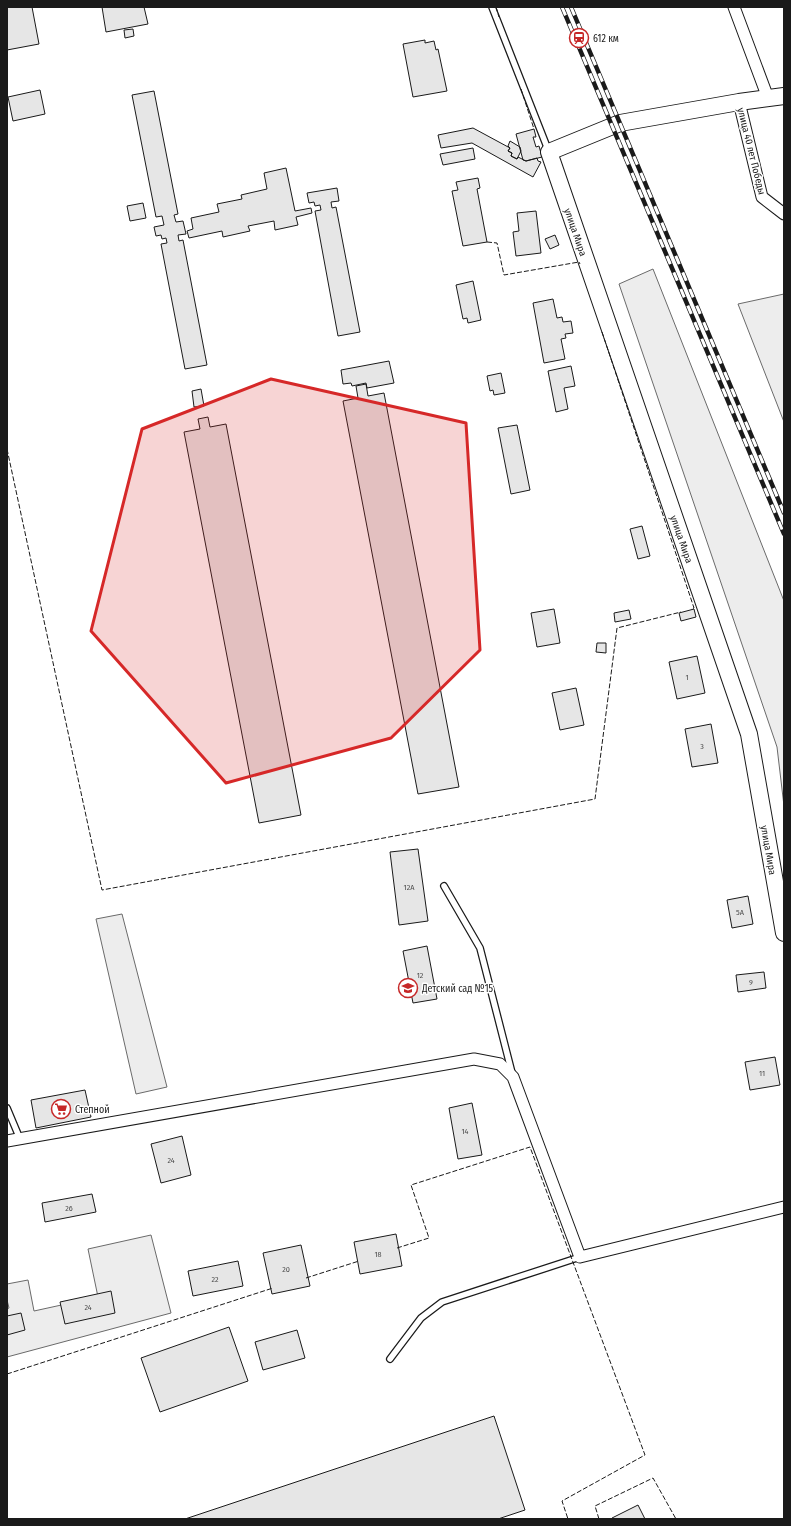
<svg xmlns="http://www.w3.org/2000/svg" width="791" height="1526" font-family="'Fira Sans Condensed',sans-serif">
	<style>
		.built { fill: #ededed; stroke: #6a6a6a }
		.building { fill: #e6e6e6; stroke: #1a1a1a }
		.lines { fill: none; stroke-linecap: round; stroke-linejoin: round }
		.lane-casing { stroke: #1a1a1a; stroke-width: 8 }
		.street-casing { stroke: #1a1a1a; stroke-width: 13 }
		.secondary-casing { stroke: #1a1a1a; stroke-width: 18 }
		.lane { stroke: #fff; stroke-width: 5.5 }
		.street { stroke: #fff; stroke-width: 11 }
		.secondary { stroke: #fff; stroke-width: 16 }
		.rail-casing { stroke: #1a1a1a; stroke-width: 4.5 }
		.rail { stroke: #fff; stroke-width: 3; stroke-dasharray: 9; stroke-linecap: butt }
		.fence { stroke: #1a1a1a; stroke-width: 1; stroke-dasharray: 5 2; stroke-linecap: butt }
		.marked { fill: #d62828; fill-opacity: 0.2; stroke: #d62828; stroke-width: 3; stroke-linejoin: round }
		.labels { text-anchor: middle; stroke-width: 3; stroke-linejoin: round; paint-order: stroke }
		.number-label { font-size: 8px; fill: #4d4d4d }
		.poi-label { font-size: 10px; fill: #1a1a1a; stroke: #fff; text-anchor: start }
		.street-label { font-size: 10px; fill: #1a1a1a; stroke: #fff }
	</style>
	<rect width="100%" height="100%" fill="#fff"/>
	<path class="built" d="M653,269l131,332v205l-7,-59 -158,-463z
		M784,294v128l-46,-118z
		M122,914l45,173 -31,7 -40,-175z
		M151,1235l20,78 -164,44v-48l2,-1 -2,-8v-16l21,-4 6,31 64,-14 -10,-48z"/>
	<path class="building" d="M7,7h25l7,37 -32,6z
		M102,7h42l4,17 -42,8z
		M133,29l1,7 -9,2 -1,-8z
		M425,40v3l9,-2 2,9 2,-1 9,42 -34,6 -10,-53z
		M40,90l5,24 -32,7 -5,-24z
		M154,91l24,123 -4,1 2,7 7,-1 3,13 -8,1 1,6 4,-1 24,125 -22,4 -24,-125 6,-1 -1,-5 -4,1 -1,-4 -5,1 -2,-9 10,-2 -2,-9 -6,1 -24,-122z
		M473,128l37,20 -2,3 4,2 -1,3 6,3 1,-2 8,4 11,-3 1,3 3,1 -8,15 -61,-34 -31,5 -3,-13z
		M534,129l2,8h-3l3,10 3,-1 3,11 -16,4 -3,-1 -7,-26z
		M510,141l10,6 1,4 -4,8 -6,-3 1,-3 -4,-2 2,-3 -2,-2z
		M473,148l2,11 -32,6 -3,-11z
		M286,168l9,43 16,-3 1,5 -16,4 2,8 -23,5 -1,-9 -26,5 2,5 -27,6 -1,-6 -33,7 -2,-7 6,-2 -2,-11 28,-6 -2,-8 25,-5 -1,-4 26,-6 -3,-16z
		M478,178l2,10 -3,1 10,53 -24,4 -11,-55 6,-1 -2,-8z
		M337,188l2,13 -8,1 1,6 4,-1 24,125 -22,4 -23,-125 6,-1 -1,-5 -5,1 -1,-4 -5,1 -2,-10z
		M143,203l3,15 -16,3 -3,-15z
		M536,211l5,42 -25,3 -3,-24 6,-1 -2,-18z
		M555,235l4,10 -9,4 -5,-10z
		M473,281l8,39 -13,3 -1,-5 -4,1 -7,-34z
		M553,299l4,19 5,-1 1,5 8,-1 2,12 -8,1 1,4 -5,1 4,20 -21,4 -11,-60z
		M389,361l5,22 -27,5 -1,-5 -14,3 -1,-3 -8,1 -2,-14z
		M571,366l4,20 -11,2 4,21 -12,3 -8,-41z
		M501,373l4,20 -11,2 -1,-5 -3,1 -3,-15z
		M366,384l2,12 16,-3 75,394 -41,7 -75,-393 15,-3 -2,-12z
		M201,389l3,17 -10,1 -2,-16z
		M208,417l2,10 16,-3 75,391 -42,8 -75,-391 16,-3 -2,-10z
		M517,425l13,65 -19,4 -13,-66z
		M642,526l8,30 -12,3 -8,-30z
		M554,609l6,34 -23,4 -6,-34z
		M694,609l2,8 -15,4 -2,-8z
		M629,610l2,9 -16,3 -1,-9z
		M597,643h9v10l-10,-1z
		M697,656l8,37 -28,6 -8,-37z
		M576,688l8,37 -24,5 -8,-37z
		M711,724l7,39 -26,4 -7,-38z
		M418,849l10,72 -29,4 -9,-73z
		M748,896l5,28 -21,4 -5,-28z
		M427,946l10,53 -24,4 -10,-52z
		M764,972l2,16 -28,4 -2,-17z
		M775,1057l5,28 -30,5 -5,-28z
		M85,1090l6,27 -55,11 -5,-28z
		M472,1103l10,52 -24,4 -9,-51z
		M182,1136l9,39 -30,8 -10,-39z
		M92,1194l4,18 -51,10 -3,-19z
		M396,1234l6,32 -42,8 -6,-32z
		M301,1245l9,41 -38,8 -9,-41z
		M238,1261l5,25 -50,10 -5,-25z
		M111,1291l4,22 -50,11 -5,-22z
		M21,1313l4,17 -18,5v-19z
		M229,1327l19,54 -88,31 -19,-54z
		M297,1330l8,28 -42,12 -8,-28z
		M494,1416l31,94 -27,9h-313z
		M638,1505l7,14h-32l-1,-1z"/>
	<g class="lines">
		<defs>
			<path id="lane" d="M492,7l57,145
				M444,886l36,62 32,125
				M7,1108l13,31
				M390,1359l31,-41 21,-16 138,-45"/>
			<path id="street" d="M734,7l34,91
				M739,102l23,95 22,17
				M7,1141l467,-82 26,5 13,13 67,180 204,-50"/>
			<path id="secondary" d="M784,96l-45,6 -119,21 -71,29 200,582 35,199"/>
		</defs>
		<use href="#lane" class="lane-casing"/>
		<use href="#street" class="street-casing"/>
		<use href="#secondary" class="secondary-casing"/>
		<use href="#lane" class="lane"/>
		<use href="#street" class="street"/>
		<use href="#secondary" class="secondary"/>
		<defs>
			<path id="rail" d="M562,7l222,527
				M571,7l213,506"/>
		</defs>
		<use href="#rail" class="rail-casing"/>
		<use href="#rail" class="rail"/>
		<path class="fence" d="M496,7l3,10
			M521,89l13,40
			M487,242l10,1 7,32 75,-13 1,2
			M602,332l92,276 -3,1
			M7,449l95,441 493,-91 22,-171 64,-16
			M397,1248l32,-10 -18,-53 119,-38 115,308 -83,46 6,18
			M306,1278l53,-17
			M7,1374l266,-86
			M599,1519l-4,-13 58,-28 23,41"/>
	</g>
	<path class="marked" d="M271,379l195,44 14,227 -89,88 -165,45 -135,-152 51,-202z"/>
	<defs>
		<symbol id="station-ring" viewBox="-11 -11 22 22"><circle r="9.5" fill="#fff" stroke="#c62828" stroke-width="1.5"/><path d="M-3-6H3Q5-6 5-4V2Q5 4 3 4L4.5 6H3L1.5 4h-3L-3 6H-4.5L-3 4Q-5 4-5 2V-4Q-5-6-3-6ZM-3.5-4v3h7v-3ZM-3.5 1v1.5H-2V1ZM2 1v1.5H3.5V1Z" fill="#c62828"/></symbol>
		<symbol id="school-ring" viewBox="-11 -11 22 22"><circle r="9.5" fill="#fff" stroke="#c62828" stroke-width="1.5"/><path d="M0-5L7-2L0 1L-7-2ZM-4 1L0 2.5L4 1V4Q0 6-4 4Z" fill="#c62828"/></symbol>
		<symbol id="supermarket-ring" viewBox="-11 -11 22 22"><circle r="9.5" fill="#fff" stroke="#c62828" stroke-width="1.5"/><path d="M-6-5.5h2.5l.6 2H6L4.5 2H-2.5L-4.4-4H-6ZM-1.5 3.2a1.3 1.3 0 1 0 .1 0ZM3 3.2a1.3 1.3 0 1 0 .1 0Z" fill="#c62828"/></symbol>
	</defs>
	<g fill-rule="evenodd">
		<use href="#station-ring" x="568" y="27" width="22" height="22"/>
		<use href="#school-ring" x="397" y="977" width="22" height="22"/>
		<use href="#supermarket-ring" x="50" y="1098" width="22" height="22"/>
	</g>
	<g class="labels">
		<g class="number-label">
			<text x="687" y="680">1</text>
			<text x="702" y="749">3</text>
			<text x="409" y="890">12А</text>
			<text x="740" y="915">5А</text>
			<text x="420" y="978">12</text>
			<text x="751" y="985">9</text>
			<text x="762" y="1076">11</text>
			<text x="465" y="1134">14</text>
			<text x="171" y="1163">24</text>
			<text x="69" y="1211">26</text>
			<text x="378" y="1257">18</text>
			<text x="286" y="1272">20</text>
			<text x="215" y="1282">22</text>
			<text x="88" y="1310">24</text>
		</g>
		<g class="poi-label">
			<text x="593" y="42">612 км</text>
			<text x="422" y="992">Детский сад №15</text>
			<text x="75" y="1113">Степной</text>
		</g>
		<g class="street-label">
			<text transform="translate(752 151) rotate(76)" y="4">улица 40 лет Победы</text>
			<text transform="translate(576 232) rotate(71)" y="4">улица Мира</text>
			<text transform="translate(682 539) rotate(71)" y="4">улица Мира</text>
			<text transform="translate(769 850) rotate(80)" y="4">улица Мира</text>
		</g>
	</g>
	<rect width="791" height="1526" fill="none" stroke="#1a1a1a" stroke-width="16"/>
</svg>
